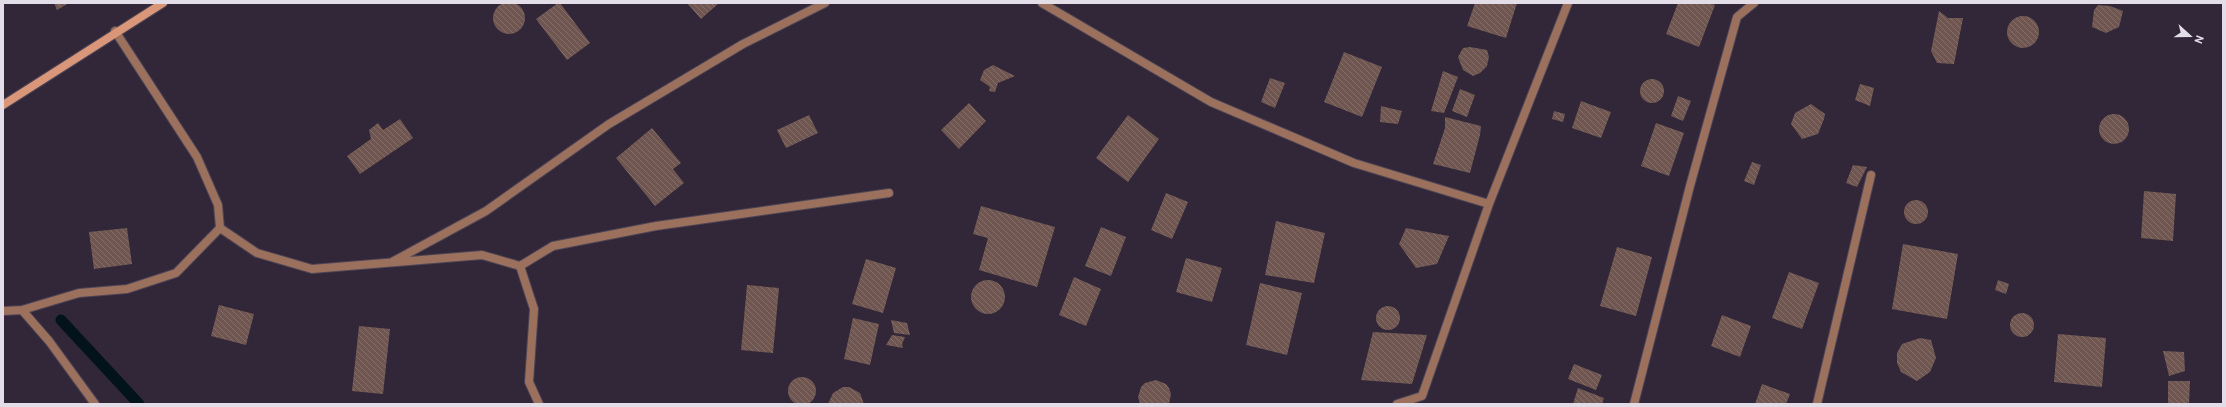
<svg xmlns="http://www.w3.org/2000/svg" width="2226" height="407" font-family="Overpass,sans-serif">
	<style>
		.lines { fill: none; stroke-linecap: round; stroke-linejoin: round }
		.stream { stroke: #03131c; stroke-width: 11 }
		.building { fill: url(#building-back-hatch) }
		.street-casing { stroke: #4d4455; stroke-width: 10 }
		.secondary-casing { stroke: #4d4455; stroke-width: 10 }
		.street { stroke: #9b705d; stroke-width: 8 }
		.secondary { stroke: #da9678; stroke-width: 8 }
	</style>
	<defs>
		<pattern id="building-back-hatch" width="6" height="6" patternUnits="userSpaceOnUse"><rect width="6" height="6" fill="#6f5650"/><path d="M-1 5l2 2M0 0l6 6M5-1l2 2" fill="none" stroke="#836e69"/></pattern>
	</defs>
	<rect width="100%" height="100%" fill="#312739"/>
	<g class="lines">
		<path class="stream" d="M61,320l78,84"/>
	</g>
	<path class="building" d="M493 18a16 16 0 1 1 32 0a16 16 0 1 1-32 0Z
		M54,3h15l-12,7z
		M558,3h2l30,40 -23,17 -31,-41z
		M687,3h32l-18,16z
		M1475,3h42l-11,35 -39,-12z
		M1678,3h31l6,2 -16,42 -33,-13z
		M2098,5l12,1 13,5 -4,16 -13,6 -14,-6 2,-17z
		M1939,11l9,7h15l-9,46 -17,-1 -6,-12z
		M2007 32a16 16 0 1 1 32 0a16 16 0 1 1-32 0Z
		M1470,47l17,3 2,7 -2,9 -7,7 -7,3 -10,-6 -5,-13 5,-9z
		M1344,52l38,15 -20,50 -38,-15z
		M993,65l22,11 -17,7 -3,9 -6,-1 1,-4 -10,-7 4,-10z
		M1443,71l15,6 -14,36 -13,-2z
		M1270,78l15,5 -10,25 -14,-6z
		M1640 91a12 12 0 1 1 24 0a12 12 0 1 1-24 0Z
		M1860,84l14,4 -4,18 -15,-6z
		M1460,89l15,6 -8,22 -15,-6z
		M1678,96l13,5 -8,20 -12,-5z
		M1581,101l30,11 -10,26 -29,-10z
		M969,103l17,18 -27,28 -18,-19z
		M1811,104l14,10 -1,5 -6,15 -16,5 -11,-15 4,-11z
		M1381,106l21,5 -4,13 -18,-2z
		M1554,111l11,3 -2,8 -11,-3z
		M2099 129a15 15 0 1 1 30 0a15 15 0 1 1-30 0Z
		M809,115l9,18 -32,15 -9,-18z
		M1128,115l31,24 -31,43 -32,-24z
		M1445,117l36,9 -1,9 -10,38 -37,-9 12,-36z
		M400,119l13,19 -53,36 -13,-18 24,-17 -2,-9 9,-7 5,7z
		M1656,123l28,10 -15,43 -28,-10z
		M652,128l29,35 -8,6 11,14 -29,23 -39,-48z
		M1752,162l9,3 -7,20 -10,-4z
		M1853,165l14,2 -10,20 -11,-4z
		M2144,191l32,3 -3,47 -32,-3z
		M1166,193l22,9 -16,37 -21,-9z
		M1904 212a12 12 0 1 1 24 0a12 12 0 1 1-24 0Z
		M981,206l74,21 -18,60 -58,-17 9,-32 -15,-4z
		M1276,221l49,12 -11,50 -49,-8z
		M1101,227l25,10 -15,39 -26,-10z
		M127,228l5,36 -38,5 -5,-37z
		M1406,228l43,8 -12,28 -21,4 -17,-24z
		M1903,244l55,10 -11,65 -55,-10z
		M1617,247l35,10 -16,59 -36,-10z
		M1186,258l36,10 -10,34 -36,-10z
		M866,259l30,9 -13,45 -31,-9z
		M1789,272l30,11 -17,46 -30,-11z
		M1074,277l27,12 -15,37 -27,-11z
		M1998,280l11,4 -3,10 -11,-4z
		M971 297a17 17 0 1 1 34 0a17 17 0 1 1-34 0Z
		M1260,283l42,10 -15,62 -41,-10z
		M747,285l32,3 -6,65 -32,-3z
		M219,305l35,9 -8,31 -35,-9z
		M1376 318a12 12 0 1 1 24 0a12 12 0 1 1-24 0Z
		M2010 325a12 12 0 1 1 24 0a12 12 0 1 1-24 0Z
		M1722,315l29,11 -11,31 -29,-11z
		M853,318l26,6 -9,41 -26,-6z
		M891,320l16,3 3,12 -16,-2z
		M359,326l31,3 -7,65 -31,-3z
		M1373,332l54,3 -15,49 -51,-4z
		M2058,334l48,4 -4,49 -48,-5z
		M892,335l13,2 -3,7 1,4 -17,-3z
		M1920,338l11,2 5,18 -6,14 -13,9 -16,-9 -4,-9v-10l5,-9z
		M2163,351l21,1 1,19 -16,5z
		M1574,364l28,11 -6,15 -28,-11z
		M788 391a14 14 0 1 1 28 0a14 14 0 1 1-28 0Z
		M1156,380l10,4 3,4 2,6 -2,10h-29l-2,-7 3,-10 4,-4z
		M2168,381h22l-1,23h-21z
		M1762,384l28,10 -4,10h-31z
		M843,387h6l11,6 4,11h-36l5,-11z
		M1578,388l26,10 -2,6h-29z"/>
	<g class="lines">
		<defs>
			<path id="street" d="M1042,3l169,99 143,61 135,41
				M115,31l82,126 21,48 2,23 37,25 55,16 170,-14 38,11 14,43 -5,73 10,22
				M392,262l94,-51 123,-87 134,-80 82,-41
				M520,266l33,-20 103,-20 233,-33
				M3,311l19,-1
				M95,404l-46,-63 -27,-31 57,-17 48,-4 49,-16 44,-45
				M1397,404l25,-8 67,-192 79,-201
				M1634,404l56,-218 47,-169 17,-14
				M1817,404l54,-229"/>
			<path id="secondary" d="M3,105l160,-102"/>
		</defs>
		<use href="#street" class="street-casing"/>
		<use href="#secondary" class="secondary-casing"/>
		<use href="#street" class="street"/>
		<use href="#secondary" class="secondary"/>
	</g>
	<rect width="2226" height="407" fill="none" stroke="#e3dde8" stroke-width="8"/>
	<g transform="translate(2190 36) rotate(111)" stroke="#312739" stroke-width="3" paint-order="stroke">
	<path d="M0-3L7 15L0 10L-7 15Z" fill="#e3dde8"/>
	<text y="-6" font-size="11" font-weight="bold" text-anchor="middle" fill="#e3dde8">N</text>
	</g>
</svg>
